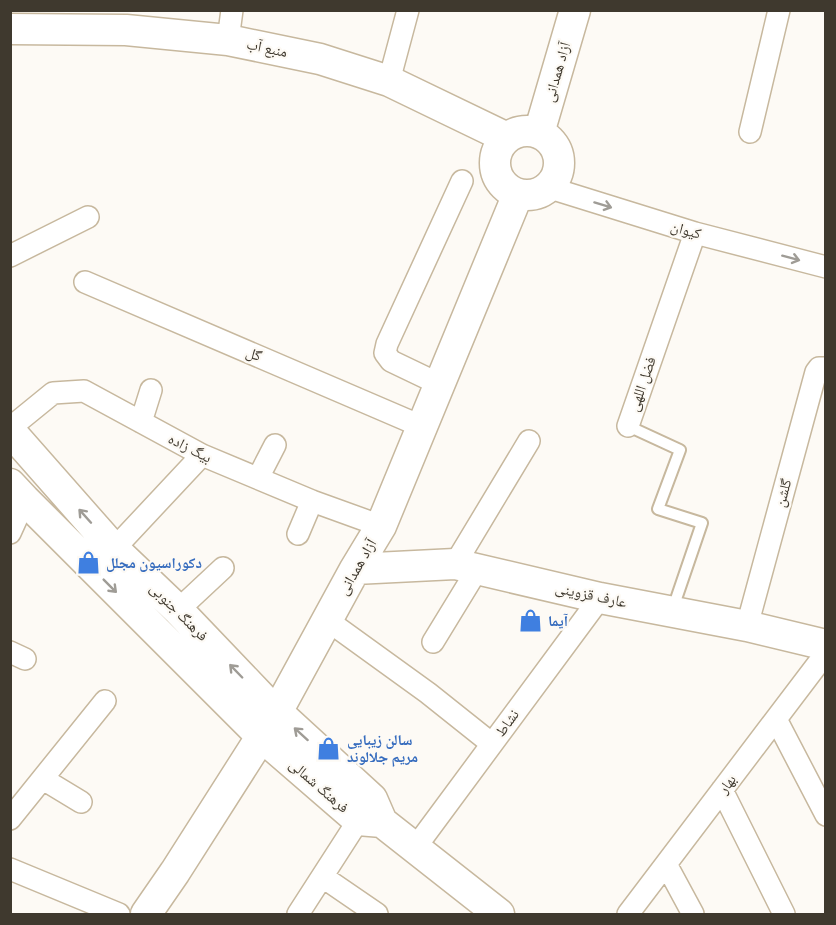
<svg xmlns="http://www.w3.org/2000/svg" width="836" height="925" font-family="'Public Sans','Noto Naskh Arabic',sans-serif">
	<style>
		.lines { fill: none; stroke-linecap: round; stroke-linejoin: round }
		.lane-casing { stroke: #c7b89e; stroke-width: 14 }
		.street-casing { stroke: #c7b89e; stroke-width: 24 }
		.secondary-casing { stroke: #c7b89e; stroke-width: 33 }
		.lane { stroke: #fff; stroke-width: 10 }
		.street { stroke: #fff; stroke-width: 21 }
		.secondary { stroke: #fff; stroke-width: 30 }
		.oneway { stroke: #9f9c96 }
		.labels { text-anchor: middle; stroke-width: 4.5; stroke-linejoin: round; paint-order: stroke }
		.street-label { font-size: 15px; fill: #3f392e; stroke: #fdfaf5 }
		.shop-label { font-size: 15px; font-weight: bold; fill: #366cbe; stroke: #fdfaf5; text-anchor: start }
	</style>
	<rect width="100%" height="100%" fill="#fdfaf5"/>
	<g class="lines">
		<defs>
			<path id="lane" d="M628,426l52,24 -22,59 44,14 -29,85"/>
			<path id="street" d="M228,40l4,-30
				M389,81l19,-71
				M750,132l29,-122
				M547,187l148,46 131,34
				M10,256l78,-39
				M85,282l338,145
				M439,384l-48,-23 -6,-8 2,-9 75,-163
				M141,422l10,-32
				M628,426l67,-193
				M10,428l43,-35 31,-2 118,64 110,46 69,25
				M258,478l17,-33
				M10,533l15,-33
				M298,534l14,-33
				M114,549l88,-94
				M455,564l74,-123
				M178,610l45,-42
				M327,620l101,73 64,51
				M747,626l69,-254 3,-4h7
				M433,642l44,-72
				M10,652l15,7
				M776,719l50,96
				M43,779l38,23
				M722,790l62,124
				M10,819l95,-118
				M415,848l185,-250
				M666,864l27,50
				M10,869l109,45
				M323,877l54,37
				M298,914l67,-104
				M628,914l198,-261"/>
			<path id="secondary" d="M10,29l116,1 102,10 92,19 69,22 118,57
				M495 163a32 32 0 1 1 64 0a32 32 0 1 1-64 0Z
				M539,133l36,-123
				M10,431l104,118 64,61 85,89 109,100 10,23 117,92
				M10,484l15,16 236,236 97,84 24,2
				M355,569l100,-5 145,34 147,28 79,19
				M146,914l29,-42 102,-160 78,-143 26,-43 137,-332"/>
		</defs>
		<use href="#lane" class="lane-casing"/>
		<use href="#street" class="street-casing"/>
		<use href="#secondary" class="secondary-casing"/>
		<use href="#lane" class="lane"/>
		<use href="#street" class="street"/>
		<use href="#secondary" class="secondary"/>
	</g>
	<defs><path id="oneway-shaft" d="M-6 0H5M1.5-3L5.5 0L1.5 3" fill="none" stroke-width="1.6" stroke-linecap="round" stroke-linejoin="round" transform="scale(1.5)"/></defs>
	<g class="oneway">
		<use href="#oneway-shaft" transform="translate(603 205) rotate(17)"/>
		<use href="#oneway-shaft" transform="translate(791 258) rotate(15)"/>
		<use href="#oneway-shaft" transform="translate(85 516) rotate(-132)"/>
		<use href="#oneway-shaft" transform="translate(110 586) rotate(45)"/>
		<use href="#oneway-shaft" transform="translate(236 671) rotate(-134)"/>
		<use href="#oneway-shaft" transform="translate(301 734) rotate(-138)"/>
	</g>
	<defs>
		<symbol id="shop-bare" viewBox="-9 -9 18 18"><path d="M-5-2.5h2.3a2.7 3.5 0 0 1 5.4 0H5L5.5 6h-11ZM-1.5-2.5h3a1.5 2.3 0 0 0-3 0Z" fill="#3f7fe0" stroke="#fdfaf5" stroke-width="2.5" paint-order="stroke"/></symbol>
	</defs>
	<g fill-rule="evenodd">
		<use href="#shop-bare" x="72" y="546" width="33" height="33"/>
		<use href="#shop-bare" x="514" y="604" width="33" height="33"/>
		<use href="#shop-bare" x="312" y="732" width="33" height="33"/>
	</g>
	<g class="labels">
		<g class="street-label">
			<text transform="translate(267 48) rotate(12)" y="5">منبع آب</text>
			<text transform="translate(557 72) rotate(-74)" y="5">آزاد همدانی</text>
			<text transform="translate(686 230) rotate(16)" y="5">کیوان</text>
			<text transform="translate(254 354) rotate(23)" y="5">گل</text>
			<text transform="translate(642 384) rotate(-71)" y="5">فضل اللهی</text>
			<text transform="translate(190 448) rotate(27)" y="5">بیگ زاده</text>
			<text transform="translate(783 493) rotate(-75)" y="5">گلشن</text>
			<text transform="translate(357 567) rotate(-60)" y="5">آزاد همدانی</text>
			<text transform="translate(591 595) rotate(12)" y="5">عارف قزوینی</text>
			<text transform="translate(179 612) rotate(45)" y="5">فرهنگ جنوبی</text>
			<text transform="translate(507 723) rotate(-54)" y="5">نشاط</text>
			<text transform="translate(727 784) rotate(-53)" y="5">بهار</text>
			<text transform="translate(319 786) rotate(41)" y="5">فرهنگ شمالی</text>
		</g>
		<g class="shop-label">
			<text x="106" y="568">دکوراسیون مجلل</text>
			<text x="548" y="626">آيما</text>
			<text x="347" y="745">سالن زیبایی<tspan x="347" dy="17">مریم جلالوند</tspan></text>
		</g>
	</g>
	<rect width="836" height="925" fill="none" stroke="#3f392e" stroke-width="24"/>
</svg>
